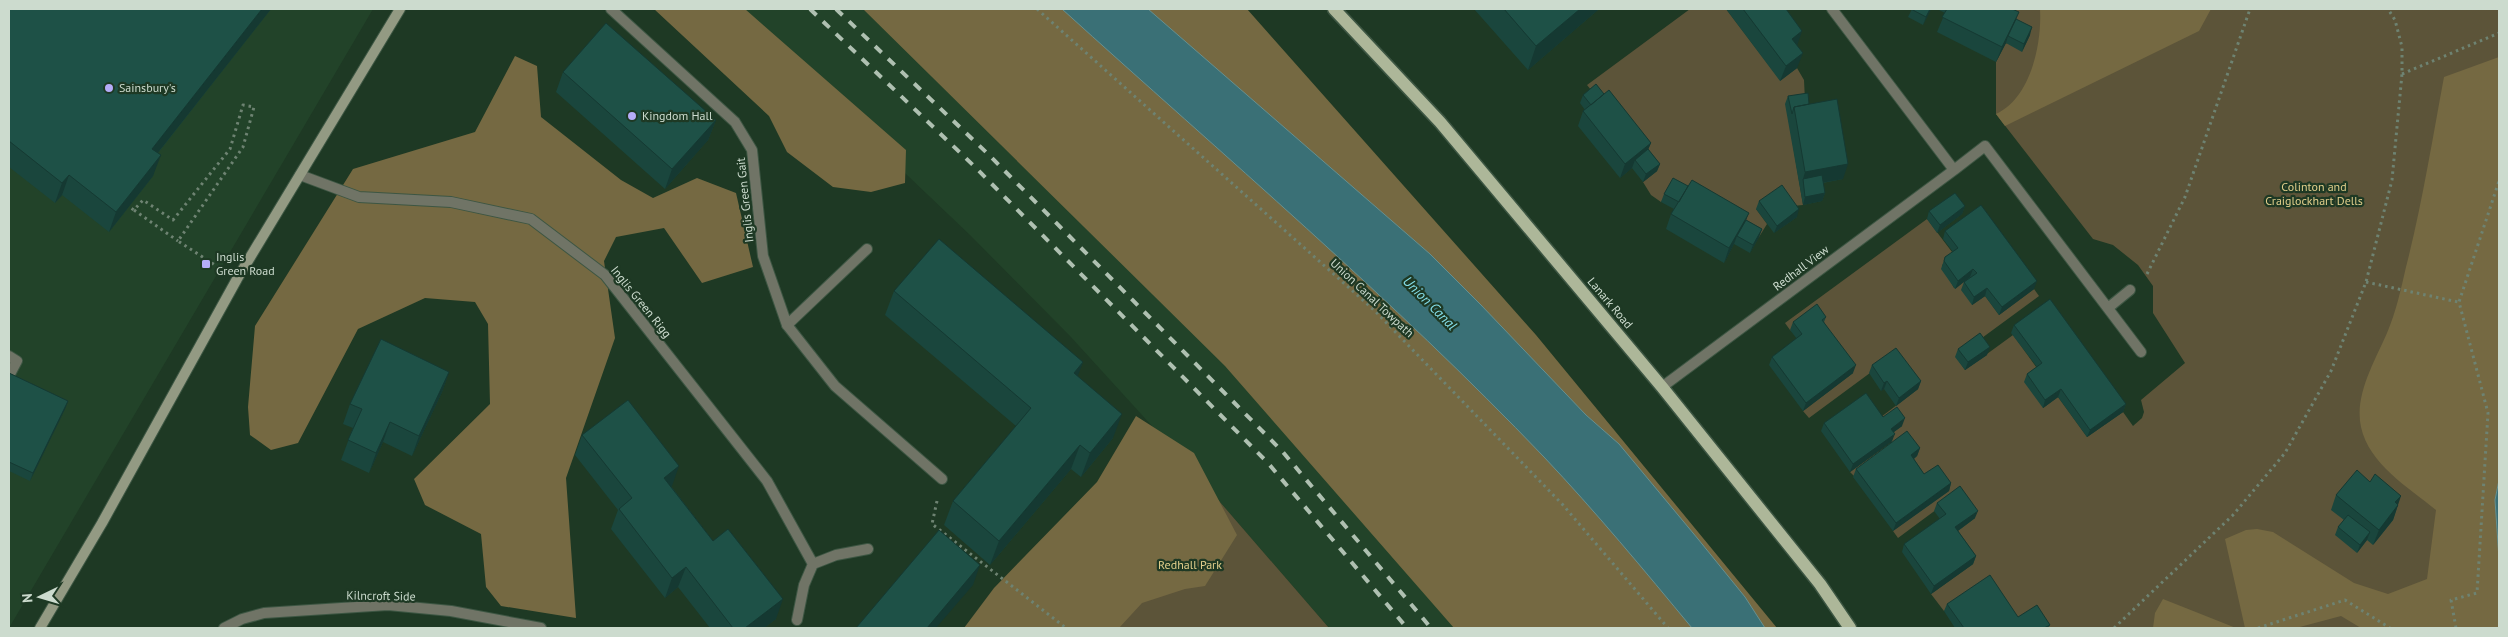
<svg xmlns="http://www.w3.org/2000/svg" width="2508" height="637" font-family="'PT Sans',sans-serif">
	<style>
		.built { fill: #224329 }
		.green { fill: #5c5439 }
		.forest { fill: #756942 }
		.water { fill: #3a7076; stroke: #669090 }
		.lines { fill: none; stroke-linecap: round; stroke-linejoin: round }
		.lane-casing { stroke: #3d5643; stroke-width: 12 }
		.street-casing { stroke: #3d5643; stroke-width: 12 }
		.secondary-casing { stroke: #3d5643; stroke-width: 12 }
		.primary-casing { stroke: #3d5643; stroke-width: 15 }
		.path { stroke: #6e8372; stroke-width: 3; stroke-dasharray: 2.5 4; stroke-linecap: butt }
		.lane { stroke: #707466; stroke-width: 10 }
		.street { stroke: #707466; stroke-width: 10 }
		.secondary { stroke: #939a83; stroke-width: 10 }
		.primary { stroke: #adb799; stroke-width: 12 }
		.rail { stroke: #afc0b1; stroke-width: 4; stroke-dasharray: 9 9; stroke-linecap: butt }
		.wall { fill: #1a463d }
		.shaded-wall { fill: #153932 }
		.building { fill: #1e5147; stroke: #153932 }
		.poi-dot { fill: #b5acf8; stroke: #1e3924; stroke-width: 2 }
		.labels { text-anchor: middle; stroke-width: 4.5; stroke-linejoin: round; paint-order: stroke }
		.poi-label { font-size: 12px; fill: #ccdbce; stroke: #1e3924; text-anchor: start }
		.park-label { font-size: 12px; fill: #e1ce8b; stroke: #1e3924 }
		.street-label { font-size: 12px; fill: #ccdbce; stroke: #1e3924 }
		.water-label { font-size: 14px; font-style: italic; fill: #84dee9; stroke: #1e3924 }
	</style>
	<rect width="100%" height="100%" fill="#1e3924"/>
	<path class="built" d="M9,9h364l-364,619z
		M702,9h310l622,619h-305l-135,-156 -124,-136 -100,-101 -106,-101z"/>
	<path class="green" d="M1690,9h36l54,71 17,-12 7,12 1,21 -19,3 17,101 -47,4 11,15 -8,13 -88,-51 -10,16 -10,-7 -8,-13 14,-11 -70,-86z
		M1978,9h521v619h-455l-29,-3 -28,-42 -43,28 -13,-17 42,-30 -21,-29 23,-17 -19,-23 -58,43 -5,-7 29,-49 -68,-6 -4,-4 42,-30 -4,-6 14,-10 -25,-6 41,-31 -25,-33 -84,62 -6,-7 50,-38 -63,-43 -5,-7 142,-104 28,37 -13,9 12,23 16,-11 4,4 -2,24 13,-9 14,19 35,-26 5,7 -83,61 9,13 48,-35 26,36 4,37 15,-11 29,40 36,-25 10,14 9,-8 2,-6 -3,-12 44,-37 -32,-50v-27l-15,-21 -25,-20 -20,-6 -97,-125v-52l9,-18 24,-9z
		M1194,472l135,156h-295z"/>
	<path class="forest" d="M654,9h91l161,141 -1,33 -34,9 -38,-5 -46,-35 -18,-36z
		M863,9h384l289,326 241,293h-323l-229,-262z
		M2040,9h171l-12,22 -194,95 -9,-12c35,-16 46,-71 44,-105z
		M515,56l22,10 4,51 80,63 32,18 44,-20 39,15 17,74 -51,16 -38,-55 -48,9 -12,24 11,77 -49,140 10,140 -75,-12 -15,-19 -5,-53 -56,-29 -11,-26 76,-75 -2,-80 -13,-22 -50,-4 -67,31 -60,114 -27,7 -21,-15 -2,-28 7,-81 98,-157 122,-37z
		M2499,57v423l-4,20 4,59v69h-138l-20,-12 -45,12h-51l-20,-89 21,-9 11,-1 16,3 81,51 34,11 39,-15 9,-69c-28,-23 -67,-46 -75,-83 -7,-32 14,-66 26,-94 9,-21 14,-44 19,-66 16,-62 26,-126 38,-190z
		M1136,416l58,37 43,82 -32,51 -20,3 -43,14 -23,25h-155l30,-40 103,-106z
		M2163,599l73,29h-83l2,-15z"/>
	<path class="water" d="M1062,9h86l282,245 51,51 105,110 33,29 79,95 47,58 20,31h-73c-48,-58 -96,-116 -148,-171 -152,-159 -320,-301 -482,-448z
		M2499,480v79l-4,-59z"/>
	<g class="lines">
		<defs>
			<path id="lane" d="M787,325l80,-76
				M9,356l8,5 -8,15
				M224,628l18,-9 22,-6 124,-8 63,6 90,17"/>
			<path id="street" d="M611,9l124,113 17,28 11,106 24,69 48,61 107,93
				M1832,9l122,161 31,-24 156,206
				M300,175l59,22 92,5 80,17 74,56 162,206 46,83
				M2108,308l22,-18
				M1662,387l292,-217
				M797,620l7,-35 9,-21 23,-9 32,-6"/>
			<path id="secondary" d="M40,628l62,-105 135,-244 163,-270"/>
			<path id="primary" d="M1334,9l106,113 222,265 158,197 30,44"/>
		</defs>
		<use href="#lane" class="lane-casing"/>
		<use href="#street" class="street-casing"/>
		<use href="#secondary" class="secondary-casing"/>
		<use href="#primary" class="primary-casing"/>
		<path class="path" d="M1037,9l338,302 188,194 105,123
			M2402,74l97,-41
			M126,205l8,5 9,-10 30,20 57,-71 13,-44 11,2 -11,40 -65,94 40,26
			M134,210l44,31
			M2147,274l38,-77 65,-188
			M2366,282l92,20
			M937,501l-5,23 134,104
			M2114,628l119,-113 52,-62 46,-82 35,-89 26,-102 10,-106v-27l-7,-27 -7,-11
			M2258,628l87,-28 45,28
			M2456,628l-5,-28 26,-7 11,-180 -29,-111 40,-121"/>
		<use href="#lane" class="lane"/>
		<use href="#street" class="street"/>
		<use href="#secondary" class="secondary"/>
		<use href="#primary" class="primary"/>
		<path class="rail" d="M810,9l164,157 294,297 139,165
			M836,9l152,145 294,297 149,177"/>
	</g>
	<path class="wall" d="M9,9h262l-113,144 -5,23 -44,56 -47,-37 -7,8 -46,-36z
		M1474,9h125l-71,61z
		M1726,9h60l11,59 -17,13z
		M1912,9h19l-8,16 -15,-8z
		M1937,9h75l4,10 14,16 -8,17 -16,-9 -10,19 -59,-30 8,-19z
		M563,72l153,48 -8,20 -43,49 -109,-97z
		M1604,94l47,49 -3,6 12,15 -3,7 -14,11 -11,-14 -12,10 -42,-52 5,-15 2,-1 -5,-7 3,-8z
		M1788,96l21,8 34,75 -20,4 2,10 -3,8 -19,4 -18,-101z
		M1664,194l82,26 16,9 -3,8 -9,16 -16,-9 -10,19 -58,-34 5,-15 3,-5 -13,-7z
		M1759,201l38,16 -23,16 -18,-24z
		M1965,206l-3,8 -25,19 -10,-14 2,-8z
		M1945,231l89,58 -35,26 -14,-19 -13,9 -11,-15 3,-8 6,-5 -15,12 -14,-20 4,-12 8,-5 -10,-13z
		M894,291l189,71 -6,14 36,62 -32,39 -10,-8 -81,96 -46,-40 9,-24 63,-75 -131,-111z
		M1826,317l-2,5 29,51 -50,38 -34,-46 3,-8 25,-18 -7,-9 3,-8z
		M2014,325l112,79 -3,8 -36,25 -29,-40 -15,11 -19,-26 3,-8 10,-7 -26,-34z
		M1958,349l29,6 -22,15 -10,-13z
		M1872,365l49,16 -3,8 -22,17 -12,-17 -3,2 -12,-18z
		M449,372l-7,20 -30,64 -29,-14 -14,31 -28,-13 12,-32 -10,-4 7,-20z
		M9,373l59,28 -3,8 -35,72 -21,-10z
		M1824,423l78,3 -8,6 -2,9 -42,31 -29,-41z
		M582,435l90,51h-1l42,55 63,78 -12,9h-54l-32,-41 -13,11 -54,-69 7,-19 -43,-55z
		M1920,448l-3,8 -3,3 10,15 27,9 -2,8 -56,40 -40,-54 3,-8z
		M2336,495l62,10 -5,15 -20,25 -6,-5 -10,13 -22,-18 3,-8 6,-7 -13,-10z
		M1937,503l38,15 -17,13 18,25 -3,8 -42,30 -29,-42 2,-8 36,-25 -6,-8z
		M1947,604l71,13 32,8 -2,3h-93l-11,-17z"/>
	<path class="shaded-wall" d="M262,9h9l-126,160 7,-20z
		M1580,9h19l-71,61 8,-24z
		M1930,9h1l-8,16 3,-8z
		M2019,12l-6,15 -5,9 -2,7 -10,19 6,-15z
		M2032,27l-2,8 -8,17 2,-8z
		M1802,31l-5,15 -5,-7z
		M1803,53l-6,15 -17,13 6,-15z
		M716,120l-8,20 -43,49 7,-20z
		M1651,143l-6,14 -10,3 -3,8 -12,10 5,-14z
		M161,155l-8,21 -44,56 7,-20z
		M1660,164l-3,7 -14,11 3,-8z
		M1848,164l-5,15 -39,7 -1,-7 2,-7z
		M69,175l-7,20 -7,8 7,-20z
		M1825,193l-3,8 -19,4 2,-8z
		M1965,206l-3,8 -25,19 3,-8z
		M1799,209l-2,8 -23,16 3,-7z
		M1749,213l-6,15 -6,8 -3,8 -10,19 5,-15z
		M1762,229l-3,8 -9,16 3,-8z
		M1973,269l-3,8 -15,12 3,-8z
		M2037,281l-3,8 -35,26 3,-8z
		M1987,288l-2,8 -13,9 2,-8z
		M1990,347l-3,8 -22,15 3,-8z
		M1083,362l-9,24v-13z
		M1856,365l-3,8 -50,38 3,-8z
		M449,372l-7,20 -30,64 7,-20z
		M1887,381l-3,8 -3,2 3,-8z
		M1921,381l-3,8 -22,17 3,-8z
		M2061,389l-3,8 -15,11 2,-8z
		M68,401l-3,8 -35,72 3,-8z
		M2126,404l-3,8 -36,25 3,-7z
		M1122,414l-9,24 -32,39 9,-24z
		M1905,418l-3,8 -14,10 3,-7z
		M390,422l-7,20 -14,31 7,-20z
		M1895,434l-3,7 -42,31 3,-8z
		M1080,445l-9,24 -81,96 9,-24z
		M1920,448l-3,8 -9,7 3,-8z
		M679,466l-7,20 -15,12 7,-20z
		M1951,483l-2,8 -56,40 3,-8z
		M2401,496l-8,24 -20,25 6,-15 16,-28z
		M1978,511l-3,7 -23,17 3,-8z
		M2370,532l-3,8 -10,13 3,-8z
		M1976,556l-3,8 -42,30 3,-8z
		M980,565l-7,20 -37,43h-9z
		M686,567l-8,20 -13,11 7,-20z
		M783,599l-7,20 -12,9h-19z"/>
	<path class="building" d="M9,9h253l-110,140 9,6 -45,57 -47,-37 -7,8 -53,-42z
		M1504,9h76l-44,37z
		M1743,9h43l16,22 -10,8 11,14 -17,13z
		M1911,9h19l-4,8z
		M1947,9h65l7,3 -17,35 -60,-30z
		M2016,19l16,8 -8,17 -16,-8z
		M606,23l110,97 -44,49 -109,-97z
		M1596,84l8,10 -13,11 -8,-10z
		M1609,90l42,53 -26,21 -42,-53z
		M1808,93l1,11 -15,3 -2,7 -4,-18z
		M1837,99l11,65 -43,8 -11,-65z
		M1648,149l12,15 -14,10 -11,-14z
		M1822,175l3,18 -20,4 -2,-18z
		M1673,178l15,8 -9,16 -15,-8z
		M1692,180l57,33 -20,35 -58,-34z
		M1782,185l17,24 -22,17 -18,-25z
		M1955,193l10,13 -25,19 -11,-14z
		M1981,205l56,76 -35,26 -15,-19 -13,9 -10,-15 13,-9 -4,-4 -15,12 -14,-20 1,-4 13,-9 -13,-17z
		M1746,220l16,9 -9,16 -16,-9z
		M939,239l144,123 -9,11 48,41 -32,39 -10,-8 -81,96 -46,-40 78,-93 -137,-117z
		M2050,299l76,105 -36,26 -29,-41 -16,11 -18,-26 15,-11 -28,-38z
		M1817,304l9,13 -4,3 34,45 -50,38 -34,-46 30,-23 -9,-12z
		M1980,333l10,14 -22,15 -10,-13z
		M381,339l68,33 -30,64 -29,-14 -14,31 -28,-13 14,-31 -12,-5z
		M1896,348l25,33 -22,17 -12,-17 -3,2 -12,-18z
		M9,373l59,28 -35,72 -24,-11z
		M1866,393l17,24 14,-10 8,11 -14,11 4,5 -42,30 -29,-41z
		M628,400l51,66 -15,12 49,63 15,-12 55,70 -38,29h-12l-47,-61 -14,11 -53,-69 13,-11 -50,-63z
		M1907,431l13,17 -9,7 13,19 14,-9 13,18 -55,40 -40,-54z
		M2357,470l13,12 5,-8 26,22 -6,6 3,3 -19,25 -43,-35z
		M1960,486l18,25 -23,16 21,29 -42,30 -30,-42 42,-30 -9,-11z
		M2348,515l22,17 -10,13 -22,-18z
		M939,530l41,35 -53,63h-71z
		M1990,575l28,42 19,-12 13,20 -6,3h-80l-17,-24z"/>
	<g class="poi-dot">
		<circle cx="109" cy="88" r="5"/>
		<circle cx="632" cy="116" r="5"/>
		<rect x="201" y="259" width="10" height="10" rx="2.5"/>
	</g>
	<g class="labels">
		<g class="poi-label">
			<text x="119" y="92">Sainsbury's</text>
			<text x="642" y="120">Kingdom Hall</text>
			<text x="216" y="261">Inglis<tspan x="216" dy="14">Green Road</tspan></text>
		</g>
		<g class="park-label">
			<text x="2314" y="191">Colinton and<tspan x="2314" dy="14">Craiglockhart Dells</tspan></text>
			<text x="1190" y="569">Redhall Park</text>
		</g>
		<g class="street-label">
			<text transform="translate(745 200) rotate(-96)" y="4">Inglis Green Gait</text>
			<text transform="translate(1801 268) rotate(-37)" y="4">Redhall View</text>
			<text transform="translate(1372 298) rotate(43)" y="4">Union Canal Towpath</text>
			<text transform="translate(641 302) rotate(51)" y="4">Inglis Green Rigg</text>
			<text transform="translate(1610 303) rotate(50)" y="4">Lanark Road</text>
			<text transform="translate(381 596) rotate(1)" y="4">Kilncroft Side</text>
		</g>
		<g class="water-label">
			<text transform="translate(1430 303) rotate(45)" y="5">Union Canal</text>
		</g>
	</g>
	<rect width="2508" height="637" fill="none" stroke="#ccdbce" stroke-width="20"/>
	<g transform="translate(40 597) rotate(265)" stroke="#1e3924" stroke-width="4" paint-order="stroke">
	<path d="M0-4L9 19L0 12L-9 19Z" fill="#ccdbce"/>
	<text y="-8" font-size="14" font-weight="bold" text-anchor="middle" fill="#ccdbce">N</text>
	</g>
</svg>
